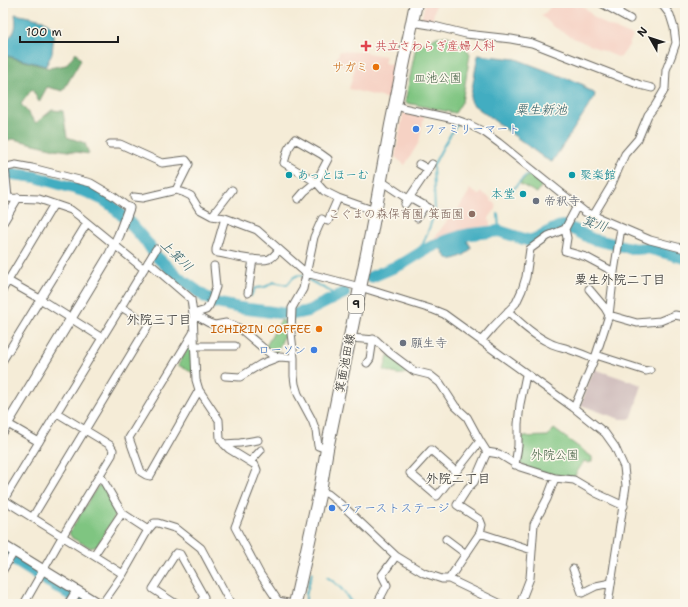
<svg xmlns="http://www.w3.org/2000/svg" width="688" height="607" font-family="'Shantell Sans','Klee One',sans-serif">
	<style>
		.built { fill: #f6d2c4 }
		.industrial { fill: #d1bfbe }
		.green { fill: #7fc581; stroke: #4e704e }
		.forest { fill: #67aa6f; stroke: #426346 }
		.water { fill: #42adc1; stroke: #2f646e }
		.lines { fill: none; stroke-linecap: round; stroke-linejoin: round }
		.stream { stroke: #42adc1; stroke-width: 2 }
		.river { stroke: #42adc1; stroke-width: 12 }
		.minor-casing { stroke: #68655d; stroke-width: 9 }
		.tertiary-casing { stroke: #68655d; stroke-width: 11 }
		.primary-casing { stroke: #68655d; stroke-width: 14 }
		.minor { stroke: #fff; stroke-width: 7 }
		.tertiary { stroke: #fff; stroke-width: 9 }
		.primary { stroke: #fff; stroke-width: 12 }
		.health-dot { fill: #e0444e; stroke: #fbf7ec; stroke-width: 1.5 }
		.food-dot { fill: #e8710a; stroke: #fbf7ec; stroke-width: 1.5 }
		.shop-dot { fill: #3f7fe0; stroke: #fbf7ec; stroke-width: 1.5 }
		.culture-dot { fill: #0f9aa8; stroke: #fbf7ec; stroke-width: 1.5 }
		.worship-dot { fill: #6b7280; stroke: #fbf7ec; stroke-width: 1.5 }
		.education-dot { fill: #8d6e63; stroke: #fbf7ec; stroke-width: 1.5 }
		.labels { text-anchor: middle; stroke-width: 3; stroke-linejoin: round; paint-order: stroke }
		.shield { fill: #fbf7ec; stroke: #5f5e5a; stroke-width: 1 }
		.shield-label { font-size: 11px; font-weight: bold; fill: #1c1c1c }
		.health-label { font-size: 12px; fill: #be3a42; stroke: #fbf7ec; text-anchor: start }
		.food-label { font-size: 12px; fill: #c56008; stroke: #fbf7ec; text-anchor: end }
		.park-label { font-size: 12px; fill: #446044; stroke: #fbf7ec }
		.shop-label { font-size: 12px; fill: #366cbe; stroke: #fbf7ec; text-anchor: start }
		.culture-label { font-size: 12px; fill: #0d838f; stroke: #fbf7ec; text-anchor: start }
		.worship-label { font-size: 12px; fill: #5b616d; stroke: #fbf7ec; text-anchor: start }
		.education-label { font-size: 12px; fill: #785e54; stroke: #fbf7ec; text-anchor: end }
		.street-label { font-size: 12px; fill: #1c1c1c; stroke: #fbf7ec }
		.water-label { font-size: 13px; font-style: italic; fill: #2d5d66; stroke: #fbf7ec }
		.neighbourhood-label { font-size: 13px; fill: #1c1c1c; stroke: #fbf7ec }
	</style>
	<rect width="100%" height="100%" fill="#fbf7ec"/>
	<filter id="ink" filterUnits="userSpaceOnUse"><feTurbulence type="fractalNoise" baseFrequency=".025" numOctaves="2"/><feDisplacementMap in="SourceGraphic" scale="8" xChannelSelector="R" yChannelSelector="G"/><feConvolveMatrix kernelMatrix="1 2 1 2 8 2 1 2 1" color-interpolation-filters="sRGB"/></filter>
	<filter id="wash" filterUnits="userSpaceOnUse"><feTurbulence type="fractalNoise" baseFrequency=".012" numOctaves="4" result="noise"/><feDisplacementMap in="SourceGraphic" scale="16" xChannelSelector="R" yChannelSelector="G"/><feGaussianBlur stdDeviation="0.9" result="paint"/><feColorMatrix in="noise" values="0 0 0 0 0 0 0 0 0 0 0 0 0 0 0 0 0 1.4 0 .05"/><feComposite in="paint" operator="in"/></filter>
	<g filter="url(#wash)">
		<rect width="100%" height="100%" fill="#f5ecd7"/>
		<path class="built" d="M425,3h11l-4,19 -11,-1z
			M554,3h15l7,4 2,-4h2l15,15 14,8 24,10 -3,6v2l-10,14 -49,-21 -18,-11 -12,-11 5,-3z
			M340,51l16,1 5,-1 7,2 18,3 -2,6 3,2 7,1 -4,24 -1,10 -40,-10 6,-21 -21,-5z
			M405,112l19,4 -5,26 -14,23 -10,-8 8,-42z
			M469,189l10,6 3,-3 9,7v2l4,2 1,5 -7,10 1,7 -1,2 -6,-1 -51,15 23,-31 3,-1 11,-17z"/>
		<path class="industrial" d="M594,369l48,16 -10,32 -3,2h-9l-12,-4 -27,-10z"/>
		<path class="green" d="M447,36c9,3 19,10 23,18l-8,48 -7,11 -48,-10 -2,-1 11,-56 7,-2 14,-7z
			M531,174l12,9 -6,10 -17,-9 1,-2z
			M281,320l7,3 2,5 -3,1 -10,23 -8,-3 -3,-3z
			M189,346l3,1 1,26 -15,-8z
			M388,355l22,15c-8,8 -17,3 -26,0z
			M554,429l38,28v4l-3,2 -5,-2 -10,16c-9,-1 -52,-6 -54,-15 -1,-4 1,-20 1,-25l27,-1z
			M103,485l15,26 -21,35 -6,2 -19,-10 -3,-5 28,-46z"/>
		<path class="forest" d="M76,52l5,8 -18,31 -16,-4 -8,15 -7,-13 -11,15 15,19 16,-13 11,1 4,26 18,6 4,11 -34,-5 -42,-10 -10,2v-86l46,13 17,-3z"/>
		<path class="water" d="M15,14l28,6 7,5 4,8 -2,20 -6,13 -42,-11 -1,-2v-10c12,-10 14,-13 12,-29z
			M478,55l38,4 68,26v3l10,5 1,1 -1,4 -42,64 -8,-4 -73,-55 -1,-3z
			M466,239l5,8c-1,2 -1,4 -4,6 -2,2 -15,8 -18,6 -3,-1 -6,-7 -8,-10l11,-6z"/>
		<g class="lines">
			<path class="stream" d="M509,195l11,-14 10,-9
				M498,214l1,17
				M451,239l1,4
				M444,241l2,5
				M421,253l-2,-5 4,-4 7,-18 5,-15 -2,-45 11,-21 13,-21
				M307,279l24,13
				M335,294l3,2
				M251,296c5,-11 3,-7 13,-9 3,0 6,-3 9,-5l14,3c5,-5 5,-9 13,-10l3,1
				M327,577c6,4 12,8 17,15 4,4 4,9 10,12
				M306,604v-9l6,-23"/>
			<path class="river" d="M3,174h10l23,3 51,15 17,8 7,5 17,16 20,23 7,11 23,22 26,19 12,7 24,5 40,5 14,1 14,-3 36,-18
				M371,277l33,-14 21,-13 12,-6 24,-8 10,-2 28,-3 31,10 9,-4 7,-4 12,-6 5,-1 12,4 17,9 43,10 12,-1 38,10
				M3,554l4,2
				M14,560l24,15
				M44,579l43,25"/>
		</g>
	</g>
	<g filter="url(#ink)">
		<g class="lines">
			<defs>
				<path id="minor" d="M601,3l29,16
					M618,12l4,-9
					M412,22l18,3 36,9 45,5 21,4 108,42 12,3
					M395,105l8,3 51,11 14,5 16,8 15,11 86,69 65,28 35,9
					M110,144h10l42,19 24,-3 3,4 -13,26
					M419,164l9,5
					M5,167l3,31
					M3,168l13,-3 16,3 59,15 22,13 16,12
					M381,181l27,18h5l16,9
					M134,197l8,1 34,-8 9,3 6,3 8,13 13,7 13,2 32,12 49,43 54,14 74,23 10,4 130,94 31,25 10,14 9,20 2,19 -18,118
					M3,199l5,-1 31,1 32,11 8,6 65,53
					M298,199l7,-8 11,-9 12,-23 -7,-5 -26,-15 -7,10 -4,14 32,19 8,9 14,7 37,13
					M405,204l27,-40
					M212,216l20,-26
					M593,216l18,-30 14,-32 13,-15 10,-24 7,-9 10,-17 1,-19 5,-13 5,-14 -2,-15 -4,-13 -9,-12
					M225,218l-9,31v3l2,1c13,2 40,10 51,6 5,-2 7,-6 10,-9
					M417,218l8,-13
					M322,219l-8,18 -11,52 -11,19 -1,25 3,25v18l1,8 3,10 14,26 4,11 2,15 9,3
					M328,221l10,-23
					M3,223l15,-25
					M565,229l2,9 -2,13 21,6 28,15
					M148,262l43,37 2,15 3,66 3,10 20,30 1,19 4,5 5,5 26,16 2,5 -22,57 25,47 18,27 14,3
					M3,278l37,21 62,39
					M3,289l51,-85
					M589,289l16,19 4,7 28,8 23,-2 15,-6 10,2
					M248,293l5,-34
					M508,311c13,13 26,25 42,32 5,3 12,4 18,6 9,3 17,6 26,10
					M193,314l16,9 6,2 11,-2 7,2 9,5 21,18 9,7 7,2 15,1
					M193,314l13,-4 3,-4 3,-7 4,-12 -2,-21
					M193,333l-64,105 12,34 5,3 4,1 49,-86
					M350,338l26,2 14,13 24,18 16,4 10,8 15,23 12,11 13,24 7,11 12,2 21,13 35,11 19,2 22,13 28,13
					M481,341l12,-14 23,-24 6,-13 4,-13 4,-28 18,-13 17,-7 12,-23
					M194,346h41
					M596,355l50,16 4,-1
					M3,360l84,-137
					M367,363l3,-4 3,-20
					M225,376l15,1 21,-13 18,-7
					M574,408l22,-53 13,-40 5,-43 7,-44
					M8,424l31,18
					M224,444l16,-1 18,-3
					M250,462l11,-12
					M515,465l3,-19v-22l2,-20 6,-29
					M456,472l-25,-22 -21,23 27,23 43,-55
					M100,475l22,38 26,17
					M320,491l8,3 15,12 53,50 28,17 18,6h7l52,25
					M4,500l119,74
					M3,501l99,-163 19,-31 35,-58
					M32,518l117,-194 -28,-17
					M480,533l52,17
					M446,539l20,15
					M94,555l28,-42
					M573,569l9,24 14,-7 15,-3
					M3,570l11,-18
					M449,579l31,-46 2,-8 -2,-5 -23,-15 11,-17 6,-6 13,-30
					M24,604l38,-67 50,-82 1,-5 -3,-5 -53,-32
					M102,604l21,-30 25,-44 6,-7h4l19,6 24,19 30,56
					M176,604l-23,-15 23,-36 4,1 24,43 -5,7
					M377,604l10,-19 -5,-10 14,-19
					M520,604l10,-26 4,-54 13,-25 8,-21"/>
				<path id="tertiary" d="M3,431l107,-177 9,-19 10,-27
					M3,545l96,59
					M69,604l8,-13"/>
				<path id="primary" d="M295,604l25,-113 7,-42 44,-215 20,-109 25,-122"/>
			</defs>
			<use href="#minor" class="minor-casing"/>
			<use href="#tertiary" class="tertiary-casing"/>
			<use href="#primary" class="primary-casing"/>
			<use href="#minor" class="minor"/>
			<use href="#tertiary" class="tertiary"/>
			<use href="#primary" class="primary"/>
		</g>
	</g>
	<path class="health-dot" d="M364 40h4v4h4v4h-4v4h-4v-4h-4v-4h4z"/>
	<g class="food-dot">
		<circle cx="376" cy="67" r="4"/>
		<circle cx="319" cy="329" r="4"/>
	</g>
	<g class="shop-dot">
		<circle cx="416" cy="129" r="4"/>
		<circle cx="314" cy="350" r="4"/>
		<circle cx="332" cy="508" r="4"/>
	</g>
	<g class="culture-dot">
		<circle cx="289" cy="175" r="4"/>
		<circle cx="572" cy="175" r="4"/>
		<circle cx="523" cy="194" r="4"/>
	</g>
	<g class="worship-dot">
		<circle cx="536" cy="201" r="4"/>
		<circle cx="403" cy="343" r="4"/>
	</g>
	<circle class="education-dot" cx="472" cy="214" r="4"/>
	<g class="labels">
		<rect class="shield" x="348" y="295" width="16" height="18" rx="3"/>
		<g class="shield-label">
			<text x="356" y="308">9</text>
		</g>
		<g class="health-label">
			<text x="375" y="50">共立さわらぎ産婦人科</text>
		</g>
		<g class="food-label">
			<text x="368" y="71">サガミ</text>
			<text x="311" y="333">ICHIRIN COFFEE</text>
		</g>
		<g class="park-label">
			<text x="438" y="82">皿池公園</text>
			<text x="555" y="459">外院公園</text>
		</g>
		<g class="shop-label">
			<text x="424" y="133">ファミリーマート</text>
			<text x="306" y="354" text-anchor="end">ローソン</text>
			<text x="340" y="512">ファーストステージ</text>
		</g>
		<g class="culture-label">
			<text x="297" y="179">あっとほーむ</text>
			<text x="580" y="179">聚楽館</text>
			<text x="515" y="198" text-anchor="end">本堂</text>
		</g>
		<g class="worship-label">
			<text x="544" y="205">帝釈寺</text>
			<text x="411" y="347">願生寺</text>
		</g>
		<g class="education-label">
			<text x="464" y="218">こぐまの森保育園 箕面園</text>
		</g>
		<g class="street-label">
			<text transform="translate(345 363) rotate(-79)" y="4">箕面池田線</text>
		</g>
		<g class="water-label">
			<text x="541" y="114">粟生新池</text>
			<text transform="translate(595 223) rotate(18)" y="5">箕川</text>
			<text transform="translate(177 255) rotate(44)" y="5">上箕川</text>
		</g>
		<g class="neighbourhood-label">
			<text x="620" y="284">粟生外院二丁目</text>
			<text x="159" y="324">外院三丁目</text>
			<text x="458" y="483">外院二丁目</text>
		</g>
	</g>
	<rect width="688" height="607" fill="none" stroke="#fbf7ec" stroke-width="16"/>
	<g transform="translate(650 38) rotate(309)" stroke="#fbf7ec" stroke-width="3" paint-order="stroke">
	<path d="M0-3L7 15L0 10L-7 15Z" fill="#1c1c1c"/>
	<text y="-6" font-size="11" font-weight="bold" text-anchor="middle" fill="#1c1c1c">N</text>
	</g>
	<path d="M20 36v6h98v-6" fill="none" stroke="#1c1c1c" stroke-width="2"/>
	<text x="26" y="36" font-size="12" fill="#1c1c1c" stroke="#fbf7ec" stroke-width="3" paint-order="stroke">100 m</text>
</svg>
